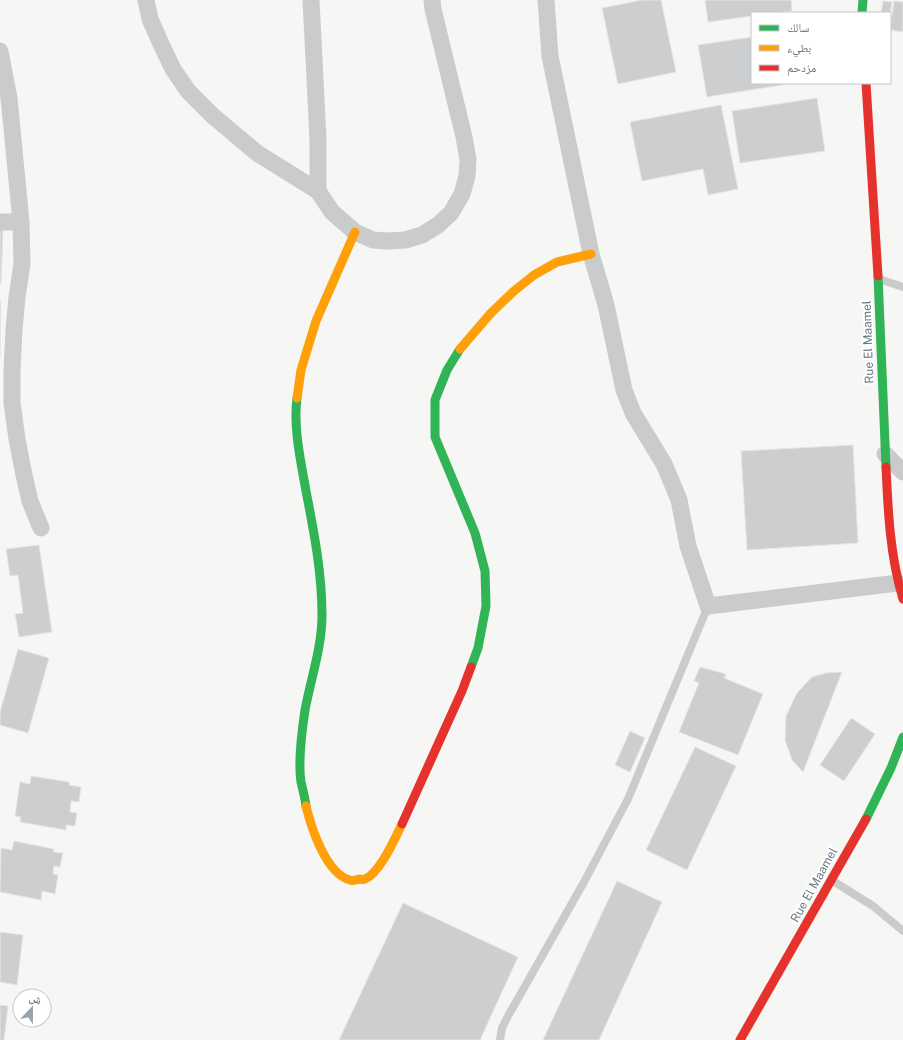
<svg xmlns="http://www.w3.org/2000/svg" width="903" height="1040" font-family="'Public Sans','Noto Naskh Arabic',sans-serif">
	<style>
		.building { fill: #cdcecf; stroke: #e5e5e4 }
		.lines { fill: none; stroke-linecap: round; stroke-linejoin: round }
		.lane { stroke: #cacccc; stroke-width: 8 }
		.street { stroke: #cacccc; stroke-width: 17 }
		.fast { stroke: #30b455; stroke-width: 9 }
		.slow { stroke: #ff9f0a; stroke-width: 9 }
		.jam { stroke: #e5322d; stroke-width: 9 }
		.labels { text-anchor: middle; stroke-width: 4; stroke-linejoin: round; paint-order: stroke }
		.street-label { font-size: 12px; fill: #697882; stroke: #fff }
	</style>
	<rect width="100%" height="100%" fill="#f6f6f5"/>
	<path class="building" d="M642,0h19l15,72 -58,12 -16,-76z
		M705,0h86l1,11 -18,2h-22v3l-44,6z
		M883,1l9,1 -2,12v-1h-9z
		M894,1l9,1v30l-13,-2z
		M752,37v46h42l-87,14 -9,-52z
		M817,98l8,53 -85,12 -8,-52z
		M721,105l17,84 -30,6 -5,-26 -61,12 -12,-59z
		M0,229h3l-2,55 -1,-1z
		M0,301h1l-1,55z
		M853,445l5,98 -111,7 -6,-99z
		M39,545l13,87 -33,5 -4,-23 8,-1 -5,-38 -8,1 -4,-27z
		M18,649l31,9 -21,75 -28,-8v-13z
		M700,667l26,7 -2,4 39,16 -25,61 -59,-23 20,-49 -5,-2z
		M842,672l-39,100 -11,-12 -7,-20 1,-24 11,-23 15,-16 14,-4z
		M851,718l24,16 -31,47 -24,-16z
		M630,731l15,7 -15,34 -15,-7z
		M695,747l41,19 -49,104 -41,-20z
		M31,776l38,6v3l12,2 -2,15 -8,-1 -1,11 7,1 -2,13 -9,-1v5l-46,-8 1,-5 -6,-1 5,-34 10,2z
		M14,841l40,8 -1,3 10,1 -3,14 -6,-1 -1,8 5,1 -3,19 -13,-3 -1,9 -41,-8 1,-44 11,2z
		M617,881l45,21 -63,138h-56z
		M403,903l115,54 -38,83h-141z
		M0,932l23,3 -6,50 -17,-3z
		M0,1005l8,1 -4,34h-4z"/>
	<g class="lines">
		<path class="lane" d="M879,279l24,8
			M833,881l40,25 30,25
			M500,1040l2,-12 6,-12 76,-134 44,-83 80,-193"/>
		<path class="street" d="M146,0l4,19 11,25 12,25 15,22 25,25 44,37 61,38
			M311,0l7,139v52l14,21 23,20 18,8 15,1 17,-1 17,-5 16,-10 13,-12 11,-19 5,-18 1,-16 -4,-23 -31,-128 -1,-9
			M546,0l4,56 12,58 29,140 15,51 18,85 9,23 31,51 8,19 7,17 9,46 20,60 190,-23
			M0,51l9,47 12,124 1,42 -5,33 -3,33 -2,40v33l5,36 7,36 6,26 11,27
			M0,222h21
			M885,454l18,18"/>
		<path class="fast" d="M862,13l1,-13
			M878,276l8,191
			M460,349l-13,21 -12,30v37l40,96 10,38 1,35 -8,42 -7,19
			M297,398c-4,30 4,64 9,93 8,41 16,82 16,124 0,32 -11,63 -17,95 -3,20 -7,53 -4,72 2,8 4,16 5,24
			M866,819l25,-51 12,-31"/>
		<path class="slow" d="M460,349l31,-36 23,-22 20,-16 23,-13 34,-8
			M297,398l4,-28 15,-49 39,-89
			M306,806c5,21 20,68 44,74 2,1 6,0 9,-1 2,0 4,1 6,0 15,-6 30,-41 37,-55"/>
		<path class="jam" d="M866,83l12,193
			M886,467c2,44 4,89 17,132
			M402,824l60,-133 9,-24
			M740,1040l126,-221"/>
	</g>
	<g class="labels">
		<g class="street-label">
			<text transform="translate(868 342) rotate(-92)" y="4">Rue El Maamel</text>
			<text transform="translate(814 885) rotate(-61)" y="4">Rue El Maamel</text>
		</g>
	</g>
	<rect x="751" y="12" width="140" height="72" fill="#ffffff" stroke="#c3c9cd"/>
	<rect x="759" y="25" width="20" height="6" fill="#30b455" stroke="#c3c9cd"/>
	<text x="787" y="32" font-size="12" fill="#697882">سالك</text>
	<rect x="759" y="45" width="20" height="6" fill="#ff9f0a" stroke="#c3c9cd"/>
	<text x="787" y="52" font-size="12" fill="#697882">بطيء</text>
	<rect x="759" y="65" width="20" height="6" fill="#e5322d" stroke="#c3c9cd"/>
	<text x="787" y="72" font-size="12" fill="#697882">مزدحم</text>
	<g transform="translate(32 1008) rotate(22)"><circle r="19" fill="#ffffff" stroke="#c3c9cd"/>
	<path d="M0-3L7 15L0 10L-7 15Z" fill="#9aa4aa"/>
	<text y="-6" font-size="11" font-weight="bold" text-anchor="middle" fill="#697882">ش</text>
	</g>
</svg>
